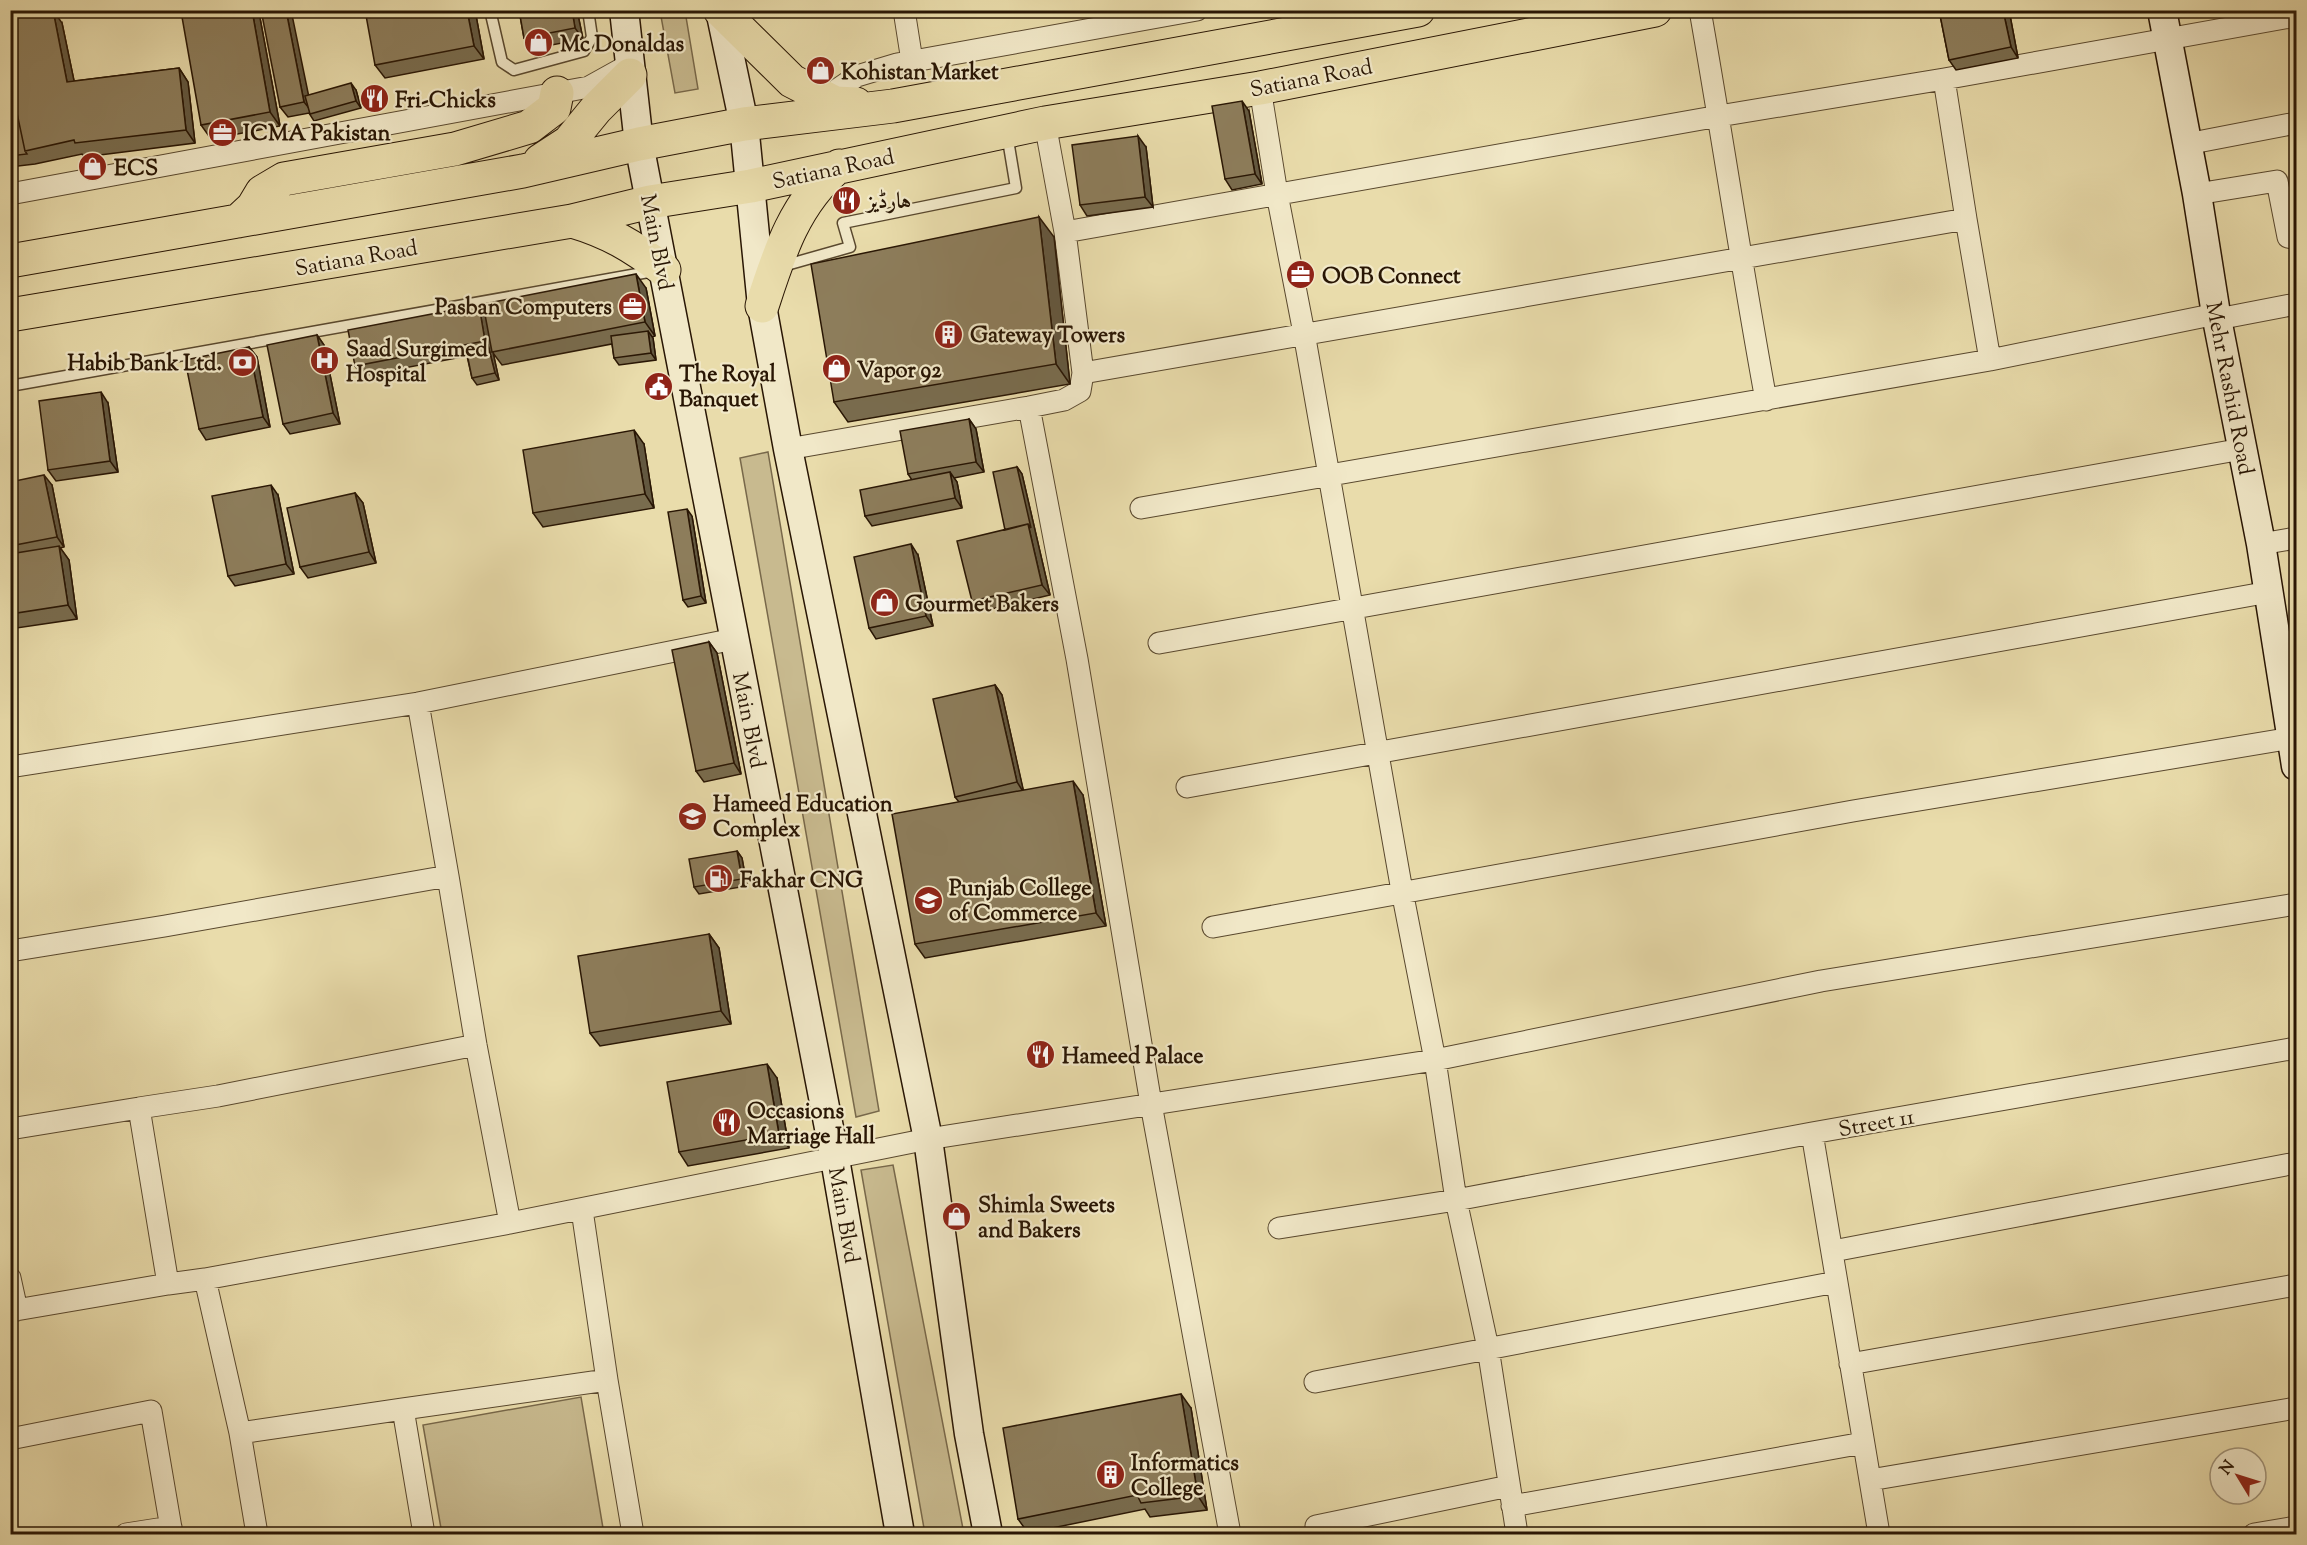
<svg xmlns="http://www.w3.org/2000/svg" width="2307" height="1545" font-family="'Sorts Mill Goudy',Amiri,serif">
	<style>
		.green { fill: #c8ba8f; stroke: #78684a; stroke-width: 1.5 }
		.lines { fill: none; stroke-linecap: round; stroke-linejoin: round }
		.lane-casing { stroke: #59482e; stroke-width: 13 }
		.street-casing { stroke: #59482e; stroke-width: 23 }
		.secondary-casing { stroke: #291604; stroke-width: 31 }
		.primary-casing { stroke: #291604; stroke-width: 35 }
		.lane { stroke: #f1e8c8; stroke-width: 10 }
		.street { stroke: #f1e8c8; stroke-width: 21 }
		.secondary { stroke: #f1e8c8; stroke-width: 28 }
		.primary { stroke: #e9dcab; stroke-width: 33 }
		.wall { fill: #796c4e; stroke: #291604; stroke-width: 1.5 }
		.shaded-wall { fill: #635840; stroke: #291604; stroke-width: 1.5 }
		.building { fill: #8d7d5b; stroke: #291604; stroke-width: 1.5 }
		.labels { text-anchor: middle; stroke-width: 4.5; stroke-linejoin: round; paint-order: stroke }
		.poi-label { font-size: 22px; font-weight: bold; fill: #291604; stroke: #f1e8c8; text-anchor: start }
		.street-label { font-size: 22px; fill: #291604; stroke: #f1e8c8 }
	</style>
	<rect width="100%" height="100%" fill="#e9dcab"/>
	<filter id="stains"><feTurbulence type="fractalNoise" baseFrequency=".00333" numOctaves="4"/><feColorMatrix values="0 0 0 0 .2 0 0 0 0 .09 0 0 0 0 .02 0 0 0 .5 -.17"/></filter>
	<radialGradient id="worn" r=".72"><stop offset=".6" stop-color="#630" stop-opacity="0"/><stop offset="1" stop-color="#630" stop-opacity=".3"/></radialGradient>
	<path class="green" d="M660,11h25l13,78 -23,4z
		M768,452l111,659 -23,6 -116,-659z
		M893,1165l71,369h-39l-64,-364z
		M581,1397l23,137h-162l-19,-109z"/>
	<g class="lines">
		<defs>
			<path id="lane" d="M490,10l12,52 12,8 70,-19 8,-14 -4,-27
				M783,266l67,-19 -7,-24 173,-35 -9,-54
				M10,386l644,-115"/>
			<path id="street" d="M904,10l8,51
				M1700,10c23,130 42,260 66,390
				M1260,88l17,106 27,139 98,558 33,169 21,140 32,148 29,186
				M825,98l32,-22 40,-12 300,-54
				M2187,144l109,-21
				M10,194l579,-107 36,-20
				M2197,194l80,-13 11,56 8,2
				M1966,219l24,141
				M1065,232l654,-116 225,-37 352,-63
				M2218,319l78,-15
				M1083,373c294,-54 589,-100 883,-154l-22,-140
				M1029,407l48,252 74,445 79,430
				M788,449l241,-42 35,-7 16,-9 3,-18 -18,-141 -20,-109
				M1141,508l849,-148 226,-46
				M2261,544l35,-6
				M1159,643l1083,-194
				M418,703l30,173
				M10,767l408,-64 316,-64
				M1187,787l1082,-195
				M1213,927l640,-116 439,-73
				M10,951l155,-25 283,-50 28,169 34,178 -305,56 -37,5 -29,-176 79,-12 258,-51
				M10,1129l129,-21
				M1812,1133l67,401
				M582,1210l25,170 26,154
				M510,1223l418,-84 507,-79 386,-79 475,-77
				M1279,1228l177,-28 356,-67 484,-85
				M1833,1251l463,-88
				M10,1278l7,32
				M205,1279l35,154 17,101
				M10,1311l158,-27
				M1850,1364l446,-79
				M1315,1382l521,-100
				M240,1433l163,-24
				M10,1439l141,-28 21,123
				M1870,1480l426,-72
				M1512,1506l351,-63
				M1316,1526l193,-40
				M126,1534l45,-7
				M424,1534l-21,-125 204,-29
				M2254,1534l42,-7"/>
			<path id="secondary" d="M624,10l15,134 196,1015 65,375
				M720,10l24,114 18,182 26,143 140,690 41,295 19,100
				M2162,10l35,184 19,120 45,230 35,222"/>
			<path id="primary" d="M720,10l72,71 43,22 21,1
				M540,161l29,-19 27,-33 34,-34
				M238,221l15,-14 9,-15 22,-13 171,-30 74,-22 25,-19 3,-15
				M572,221c37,11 61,25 92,49
				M10,261l513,-90 116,-27 105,-20 149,-18 525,-96
				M762,306c17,-53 33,-104 77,-140
				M10,315l562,-94 78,-19 101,-16 294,-63 215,-35 395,-78"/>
		</defs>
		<use href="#lane" class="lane-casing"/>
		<use href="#street" class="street-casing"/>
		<use href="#secondary" class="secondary-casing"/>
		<use href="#primary" class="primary-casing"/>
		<use href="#lane" class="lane"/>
		<use href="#street" class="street"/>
		<use href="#secondary" class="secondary"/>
		<use href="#primary" class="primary"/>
	</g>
	<path class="wall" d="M475,10l9,49 -99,19 -10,-13z
		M519,10h58l6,29 -52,10 -7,-11z
		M1939,10h70l9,48 -62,12 -7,-10z
		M260,18l20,108 -69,13 -10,-14z
		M62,23l12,58 105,-13 9,14 7,61 -111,14 -2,-3 -47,10 -25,3v-67l4,-1z
		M356,90l5,18 -47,13 -5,-8 -21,4 -8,-10 28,-12z
		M1249,111l13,73 -30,6 -7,-11z
		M1146,147l7,60 -66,9 -7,-11z
		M1054,237l16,147 -222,38 -14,-20z
		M646,288l9,48 -3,1 1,1 3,22 -37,5 -5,-7 -2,-14 -110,21 -9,-12 6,27 -22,5 -5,-7 -5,-22 -105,20 -7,-10 124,-61 6,9z
		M317,335l7,10 16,79 -50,10 -7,-10z
		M249,347l8,10 13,70 -64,13 -7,-11z
		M108,403l10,69 -62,9 -8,-11z
		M969,419l7,10 8,43 -30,6 3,4 5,26 -90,18 -7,-10 47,-36 -4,-6z
		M644,444l10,64 -111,19 -10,-14z
		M1017,467l5,7 28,121 -71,17 -7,-11 33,-71z
		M10,482l42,3 12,62 -4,1 9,12 8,59 -67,10z
		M355,493l8,10 13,60 -68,15 -8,-11z
		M278,495l16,79 -59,12 -7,-10z
		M692,516l14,87 -18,4 -5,-7z
		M918,555l15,71 -57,13 -7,-11z
		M709,642l8,11 24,121 -37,8 -8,-11z
		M995,685l7,10 21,95 60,5 23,131 -181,32 -10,-14 44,-142 -4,-5z
		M737,851l5,7 5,28 -48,8 -5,-7z
		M709,934l10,14 12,76 -131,22 -10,-13z
		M777,1078l12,70 -101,18 -9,-14z
		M1191,1408l16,102 -57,7 -5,-8 -117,24 -10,-14z"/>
	<path class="shaded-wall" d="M53,10l9,13 15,72 -10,-13z
		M252,10h3l5,8 20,108 -10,-14z
		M286,10h5l21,102 -8,-10z
		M467,10h8l9,49 -10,-13z
		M572,10h5l6,29 -8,-11z
		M2003,10h6l9,48 -7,-11z
		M179,68l9,14 7,61 -9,-13z
		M351,83l5,7 5,18 -5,-7z
		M1242,101l7,10 13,73 -7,-10z
		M1138,136l8,11 7,60 -8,-10z
		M1039,217l15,20 16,147 -14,-20z
		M636,274l10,14 9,48 -10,-14z
		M479,305l7,11 7,36 6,28 -4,-7 -7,-28 -3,-4z
		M648,331l5,7 3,22 -5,-7z
		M317,335l7,10 16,79 -7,-11z
		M249,347l8,10 13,70 -7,-10z
		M101,392l7,11 10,69 -8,-11z
		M969,419l7,10 8,43 -8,-10z
		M634,430l10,14 10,64 -9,-14z
		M1017,467l5,7 28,121 -8,-10 -14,-61z
		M950,472l7,10 5,26 -7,-10z
		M44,475l8,10 12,62 -7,-10z
		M271,485l7,10 16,79 -8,-10z
		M355,493l8,10 13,60 -7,-11z
		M687,509l5,7 14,87 -5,-7z
		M911,544l7,11 15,71 -7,-10z
		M59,546l10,14 8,59 -9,-14z
		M709,642l8,11 24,121 -7,-11z
		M995,685l7,10 22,98 -7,-11z
		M1073,781l10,14 23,131 -10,-13z
		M737,851l5,7 5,28 -5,-7z
		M709,934l10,14 12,76 -10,-13z
		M767,1064l10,14 12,70 -10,-14z
		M1181,1394l10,14 16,102 -9,-14z"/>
	<path class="building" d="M45,10h8l14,72 112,-14 7,62 -111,13 -1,-3 -49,11 -15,-71v-62z
		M218,10h34l18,102 -69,13 -19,-108z
		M261,10h25l18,92 -24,5z
		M365,10h102l7,36 -99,19z
		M519,10h53l3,18 -51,10z
		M1939,10h64l8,37 -62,13z
		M351,83l5,18 -46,13 -5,-18z
		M14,99l11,52 2,3 -17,2v-56z
		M1242,101l13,73 -30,5 -13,-73z
		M1138,136l7,61 -65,8 -8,-60z
		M1039,217l17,147 -222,38 -23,-138z
		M636,274l9,48 -153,30 -9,-48z
		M479,305l6,36 -130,25 -7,-36z
		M648,331l3,22 -37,5 -3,-22z
		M317,335l16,78 -50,11 -16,-79z
		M488,345l7,28 -23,5 -6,-29z
		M249,347l14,70 -64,12 -14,-69z
		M101,392l9,69 -62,9 -9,-69z
		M969,419l7,43 -68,12 -8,-43z
		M634,430l11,64 -112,19 -10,-63z
		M1017,467l14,61 -3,-4 -23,6 -12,-58z
		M950,472l5,26 -90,18 -5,-26z
		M44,475l13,62 -47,9v-64z
		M271,485l15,79 -58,12 -16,-80z
		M355,493l14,59 -69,15 -13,-59z
		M687,509l14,87 -18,4 -15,-88z
		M1028,524l14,61 -70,16 -15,-60z
		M911,544l15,72 -57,12 -15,-71z
		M59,546l9,59 -58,9v-60z
		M709,642l25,121 -38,8 -24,-121z
		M995,685l22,97 -62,15 -22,-98z
		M1073,781l23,132 -181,31 -23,-130z
		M737,851l5,28 -48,8 -5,-28z
		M709,934l12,77 -131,22 -12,-77z
		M767,1064l12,70 -100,18 -12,-70z
		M1181,1394l17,102 -57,7 -4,-8 -119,24 -15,-91z"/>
	<defs>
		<symbol id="shop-disc" viewBox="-11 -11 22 22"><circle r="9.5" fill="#8f2418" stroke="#f1e8c8"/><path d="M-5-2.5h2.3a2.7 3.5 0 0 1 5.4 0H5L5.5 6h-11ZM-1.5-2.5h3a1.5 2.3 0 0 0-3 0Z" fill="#fff"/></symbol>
		<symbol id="restaurant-disc" viewBox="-11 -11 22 22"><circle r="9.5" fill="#8f2418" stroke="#f1e8c8"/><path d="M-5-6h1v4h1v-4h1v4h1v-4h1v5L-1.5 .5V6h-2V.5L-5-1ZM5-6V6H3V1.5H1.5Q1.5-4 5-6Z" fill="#fff"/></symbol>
		<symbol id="office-disc" viewBox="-11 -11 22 22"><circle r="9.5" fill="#8f2418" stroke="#f1e8c8"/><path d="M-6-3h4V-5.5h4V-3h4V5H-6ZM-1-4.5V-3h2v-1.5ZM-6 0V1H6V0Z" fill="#fff"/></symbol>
		<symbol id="building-disc" viewBox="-11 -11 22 22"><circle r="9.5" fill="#8f2418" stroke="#f1e8c8"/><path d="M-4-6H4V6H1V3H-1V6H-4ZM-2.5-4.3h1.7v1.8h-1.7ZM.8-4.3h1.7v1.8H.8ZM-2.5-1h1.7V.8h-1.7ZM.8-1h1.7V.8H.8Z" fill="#fff"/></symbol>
		<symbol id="hospital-disc" viewBox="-11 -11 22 22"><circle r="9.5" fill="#8f2418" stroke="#f1e8c8"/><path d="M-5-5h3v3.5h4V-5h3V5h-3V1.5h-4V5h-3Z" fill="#fff"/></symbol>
		<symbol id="bank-disc" viewBox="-11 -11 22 22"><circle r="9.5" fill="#8f2418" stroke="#f1e8c8"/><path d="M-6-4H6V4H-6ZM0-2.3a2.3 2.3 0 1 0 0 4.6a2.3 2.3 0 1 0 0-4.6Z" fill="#fff"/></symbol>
		<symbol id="civic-disc" viewBox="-11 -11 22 22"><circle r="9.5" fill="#8f2418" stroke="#f1e8c8"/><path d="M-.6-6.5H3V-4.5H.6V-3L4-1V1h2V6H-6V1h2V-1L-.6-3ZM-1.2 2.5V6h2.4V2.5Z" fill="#fff"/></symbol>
		<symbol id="school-disc" viewBox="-11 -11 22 22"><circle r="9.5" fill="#8f2418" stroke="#f1e8c8"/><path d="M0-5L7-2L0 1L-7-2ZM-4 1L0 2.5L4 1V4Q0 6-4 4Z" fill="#fff"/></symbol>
		<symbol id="fuel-disc" viewBox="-11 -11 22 22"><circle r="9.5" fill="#8f2418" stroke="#f1e8c8"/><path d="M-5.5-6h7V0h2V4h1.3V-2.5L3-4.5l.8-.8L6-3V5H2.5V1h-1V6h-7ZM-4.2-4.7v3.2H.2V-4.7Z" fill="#fff"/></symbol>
		<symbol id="university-disc" viewBox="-11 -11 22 22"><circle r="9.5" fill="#8f2418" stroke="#f1e8c8"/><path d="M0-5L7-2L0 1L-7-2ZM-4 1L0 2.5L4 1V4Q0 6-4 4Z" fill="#fff"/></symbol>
	</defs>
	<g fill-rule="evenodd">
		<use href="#shop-disc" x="522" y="26" width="33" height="33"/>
		<use href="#shop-disc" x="804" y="54" width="33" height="33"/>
		<use href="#restaurant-disc" x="358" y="82" width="33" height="33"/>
		<use href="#office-disc" x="206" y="116" width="33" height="33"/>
		<use href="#shop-disc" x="76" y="150" width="33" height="33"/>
		<use href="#restaurant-disc" x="830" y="184" width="33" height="33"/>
		<use href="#office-disc" x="1284" y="258" width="33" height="33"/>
		<use href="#office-disc" x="616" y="290" width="33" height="33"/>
		<use href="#building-disc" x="932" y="318" width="33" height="33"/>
		<use href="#hospital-disc" x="308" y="344" width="33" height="33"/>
		<use href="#bank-disc" x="226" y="346" width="33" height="33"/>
		<use href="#shop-disc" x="820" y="352" width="33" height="33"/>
		<use href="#civic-disc" x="642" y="370" width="33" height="33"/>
		<use href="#shop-disc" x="868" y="586" width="33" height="33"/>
		<use href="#school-disc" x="676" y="800" width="33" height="33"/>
		<use href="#fuel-disc" x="702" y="862" width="33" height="33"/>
		<use href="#university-disc" x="912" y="884" width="33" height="33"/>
		<use href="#restaurant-disc" x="1024" y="1038" width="33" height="33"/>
		<use href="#restaurant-disc" x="710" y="1106" width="33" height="33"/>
		<use href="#shop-disc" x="940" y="1200" width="33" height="33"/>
		<use href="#building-disc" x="1094" y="1458" width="33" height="33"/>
	</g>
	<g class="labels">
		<g class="poi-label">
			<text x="560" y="51">Mc Donaldas</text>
			<text x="841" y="79">Kohistan Market</text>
			<text x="395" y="107">Fri-Chicks</text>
			<text x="243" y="140">ICMA Pakistan</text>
			<text x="114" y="175">ECS</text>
			<text x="867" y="208">ہارڈیز</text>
			<text x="1322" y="283">OOB Connect</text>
			<text x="612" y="314" text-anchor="end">Pasban Computers</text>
			<text x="970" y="342">Gateway Towers</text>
			<text x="346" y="356">Saad Surgimed<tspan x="346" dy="25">Hospital</tspan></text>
			<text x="222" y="370" text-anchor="end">Habib Bank Ltd.</text>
			<text x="857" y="377">Vapor 92</text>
			<text x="679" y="381">The Royal<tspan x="679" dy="25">Banquet</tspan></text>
			<text x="905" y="611">Gourmet Bakers</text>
			<text x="713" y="811">Hameed Education<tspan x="713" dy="25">Complex</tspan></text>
			<text x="740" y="887">Fakhar CNG</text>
			<text x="949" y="895">Punjab College<tspan x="949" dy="25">of Commerce</tspan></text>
			<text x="1062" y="1063">Hameed Palace</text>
			<text x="747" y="1118">Occasions<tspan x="747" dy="25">Marriage Hall</tspan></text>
			<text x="978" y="1212">Shimla Sweets<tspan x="978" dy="25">and Bakers</tspan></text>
			<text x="1131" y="1470">Informatics<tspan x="1131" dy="25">College</tspan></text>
		</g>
		<g class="street-label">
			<text transform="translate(1311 77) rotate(-11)" y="8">Satiana Road</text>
			<text transform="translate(833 168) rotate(-12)" y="8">Satiana Road</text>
			<text transform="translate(658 242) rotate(79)" y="8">Main Blvd</text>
			<text transform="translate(356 257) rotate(-10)" y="8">Satiana Road</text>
			<text transform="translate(2231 388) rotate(79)" y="8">Mehr Rashid Road</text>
			<text transform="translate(750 720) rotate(79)" y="8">Main Blvd</text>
			<text transform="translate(1876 1122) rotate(-10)" y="8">Street 11</text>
			<text transform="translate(845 1215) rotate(80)" y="8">Main Blvd</text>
		</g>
	</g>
	<rect width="2307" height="1545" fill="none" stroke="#e9dcab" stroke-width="36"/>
	<rect x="12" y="12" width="2283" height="1521" fill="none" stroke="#291604" stroke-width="3"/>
	<rect x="18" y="18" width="2271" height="1509" fill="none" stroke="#291604" stroke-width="1.5"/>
	<g transform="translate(2238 1476) rotate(308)"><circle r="28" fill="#f1e8c8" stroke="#a1947a" stroke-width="1.5"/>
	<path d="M0-4.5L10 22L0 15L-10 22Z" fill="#8f2418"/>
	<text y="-9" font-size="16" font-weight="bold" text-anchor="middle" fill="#291604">N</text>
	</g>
	<rect width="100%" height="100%" filter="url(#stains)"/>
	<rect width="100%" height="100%" fill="url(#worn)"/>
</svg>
